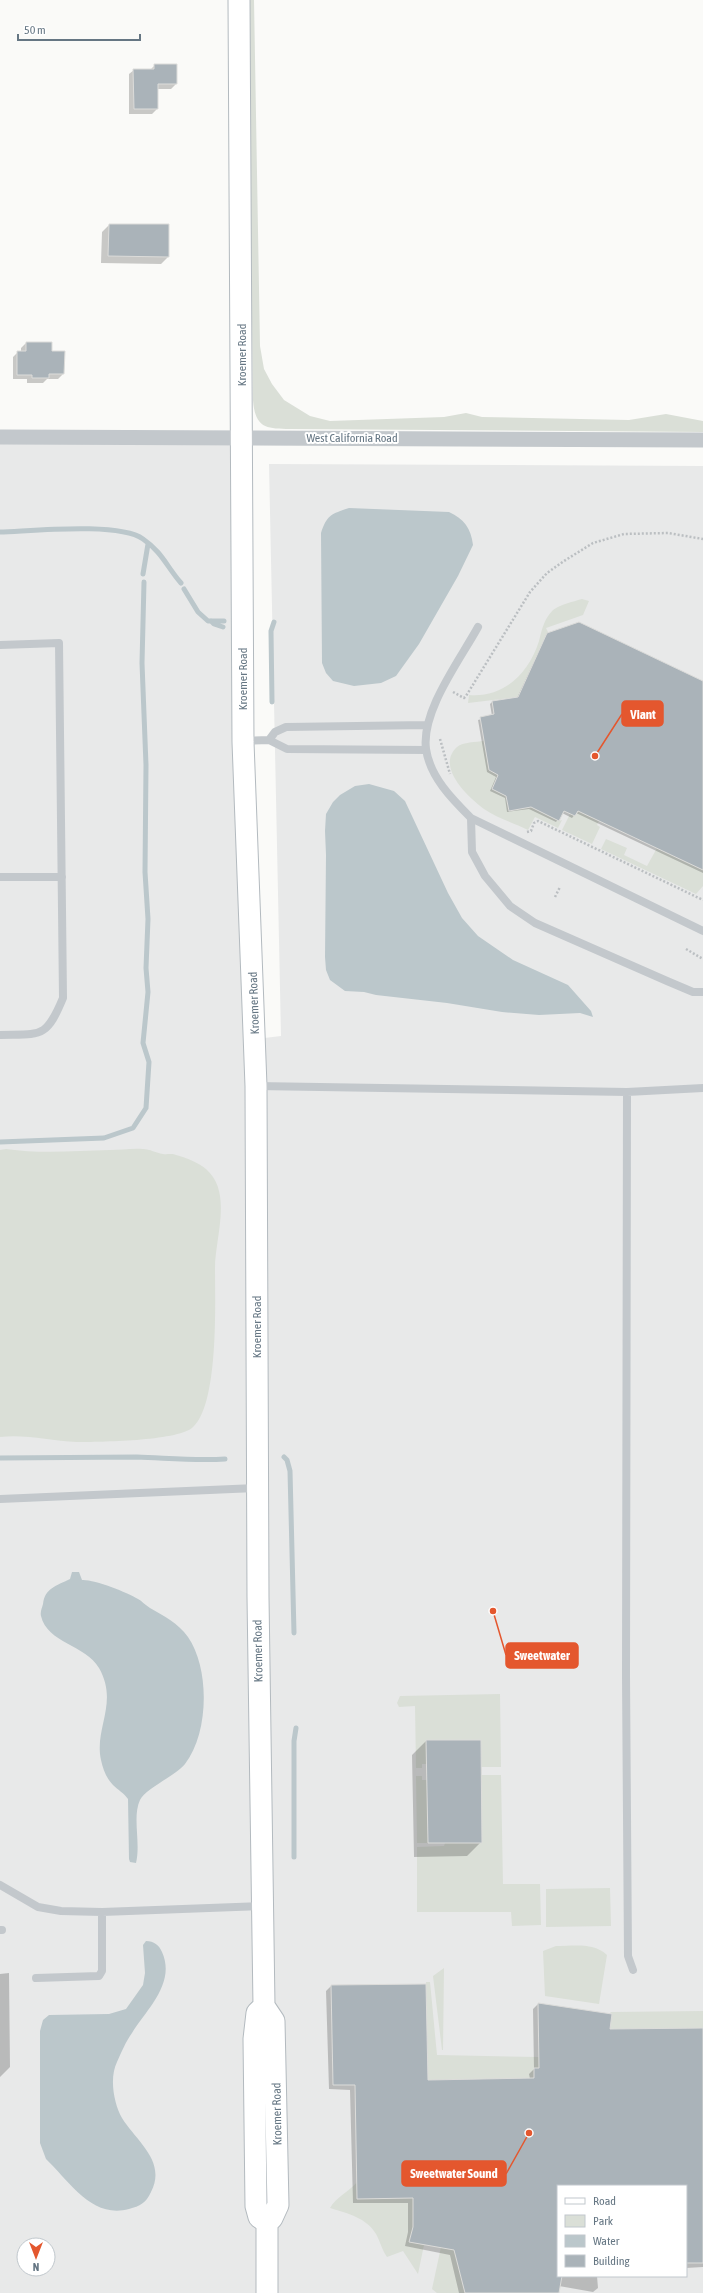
<svg xmlns="http://www.w3.org/2000/svg" width="703" height="2293" font-family="'Asap Condensed',sans-serif">
	<style>
		.built { fill: #e8e9e9; fill-rule: evenodd }
		.green { fill: #dadfd7 }
		.water { fill: #bbc7cb }
		.shadow { fill: #0003 }
		.lines { fill: none; stroke-linecap: round; stroke-linejoin: round }
		.stream { stroke: #bbc7cb; stroke-width: 5 }
		.building { fill: #aab3b9; stroke: #dcdcda }
		.secondary-casing { stroke: #b3babf; stroke-width: 23 }
		.path { stroke: #bbbfc2; stroke-width: 2.5; stroke-dasharray: 2 2; stroke-linecap: butt }
		.lane { stroke: #c3c8cc; stroke-width: 8 }
		.street { stroke: #c3c8cc; stroke-width: 15 }
		.secondary { stroke: #fff; stroke-width: 21 }
		.labels { text-anchor: middle; stroke-width: 4; stroke-linejoin: round; paint-order: stroke }
		.street-label { font-size: 12px; fill: #657683; stroke: #fff }
		.leader { fill: none; stroke: #e4572e; stroke-width: 1.5 }
		.callout-dot { fill: #e4572e; stroke: #fff; stroke-width: 1.5 }
		.callout { fill: #e4572e; stroke: #e4572e; stroke-width: 1.5 }
		.callout-label { font-size: 13px; text-anchor: middle; font-weight: bold; fill: #fff }
	</style>
	<rect width="100%" height="100%" fill="#fafaf8"/>
	<path class="built" d="M242,438l14,601 25,-3 -12,-572 434,2v1827h-703v-1850zM558,2186h128v90h-128zM24,2245h24v24h-24z"/>
	<path class="green" d="M248,0h6l6,346 4,23 8,15 12,16 26,16 20,5 114,-4 22,-4 16,4 147,3 37,-6 37,7v11l-413,-3c-24,0 -35,-1 -37,-29z
		M582,599l7,2 -6,14 -37,13 2,4 -30,65 -50,6 1,-8c35,3 60,-22 70,-54 3,-12 5,-22 14,-31 8,-6 19,-8 29,-11z
		M484,741l5,29 9,5 -6,14 14,7 3,14 22,-3 28,14 3,-1 -4,8 -23,-11 -7,13c-14,-7 -31,-12 -44,-21 -15,-11 -49,-42 -27,-62 6,-5 19,-5 27,-6z
		M578,811l21,10 -2,4 3,2 -8,17 -30,-14 8,-16 5,2z
		M606,839l21,9 -3,7 23,11 10,-18 46,22v16l-7,8 -95,-45z
		M6,1149c34,5 69,2 104,1 11,0 22,-2 33,-1 7,0 13,4 20,5 4,1 9,-1 13,1 9,2 23,8 30,14 27,23 9,69 9,99 0,34 4,138 -23,160 -16,13 -93,14 -115,14 -27,-1 -51,-8 -77,-5v-287z
		M500,1694l1,73h-20v-27h-55v24h-4v4h-6l-1,-62 -16,1 -2,-4 3,-7z
		M481,1775h20l2,109h37l1,41 -29,1 -1,-14h-94v-65l27,-1 1,-3h37z
		M416,1776h6v4h5l1,63h-11z
		M610,1888l1,38 -65,1v-38z
		M556,1946c17,0 38,-4 51,9l-8,49 -54,-8 -2,-45z
		M444,1968l-1,82h-1l-9,-74z
		M426,1982h4l7,73 102,2v11h-5v10l-106,2z
		M703,2011v17l-93,1 2,-15 -2,-2z
		M357,2182v17l56,-1v29l-3,15 14,3 -6,29 -15,-23 -16,6c-5,-7 -7,-16 -11,-23 -9,-16 -29,-21 -46,-26 7,-12 19,-16 27,-26z
		M441,2247l14,3 10,43h-28l-5,-4z"/>
	<path class="water" d="M349,508l100,4c15,7 22,16 24,33l-15,31 -39,68 -23,32 -15,7 -27,3 -21,-5 -7,-8 -4,-10 -1,-130c6,-18 10,-19 28,-25z
		M369,784l25,7 11,10 43,92 14,25 16,18 35,24 55,25 23,26 2,6 -13,-4 -41,2 -37,-3 -55,-9 -71,-8 -12,-3 -19,-1 -15,-11 -4,-10 -1,-13 1,-102 -1,-24 1,-17 7,-12 7,-7 15,-9z
		M72,1572h7l3,8c11,-1 45,12 56,19 4,2 7,6 12,9 14,8 28,15 38,29 22,32 21,96 -3,127 -10,12 -40,25 -45,36 -8,17 1,43 -4,63l-6,-1 -1,-3 -1,-60c-4,-6 -10,-9 -15,-14 -7,-7 -10,-16 -12,-25 -7,-32 18,-57 -2,-92 -13,-23 -52,-25 -58,-52 -1,-4 1,-8 2,-12 2,-16 13,-18 27,-25z
		M146,1941c8,0 13,4 16,11 14,31 -15,57 -30,81 -6,8 -11,20 -15,29 -8,16 -3,42 5,56 14,23 45,43 29,74 -5,11 -11,14 -22,17 -37,10 -59,-27 -83,-50l-6,-16v-112l3,-11 6,-5 60,-1 17,-5 17,-24 2,-12 -2,-28z"/>
	<path class="shadow" d="M155,65l21,19 -5,5h-14v20l-5,5h-23v-40l5,-4h16z
		M109,225l59,32 -7,7 -60,-1 1,-31z
		M26,343l25,9 12,22 -5,5h-11l-4,4h-16v-4h-14v-22l5,-5h3v-4z
		M547,634l156,48v191l-127,-60 -4,5 -10,-5 -6,9 -27,-13 -22,3 -2,-14 -15,-7 6,-14 -9,-5 -9,-52 14,-4 -2,-12 2,-2 25,-4z
		M426,1741l55,101 -14,14 -53,1 -2,-102z
		M9,1973l1,94 -10,10v-103z
		M331,1986l96,95 103,-2 -1,-5 5,-5 -1,-60 5,-5 71,26 94,-1v238l-17,1v-82h-128v90h39l1,12 -5,4 -34,-6 -1,7h-99l-9,-38 -45,-9 3,-14v-29h-55l-3,-113 -21,-1 -3,-98z"/>
	<g class="lines">
		<path class="stream" d="M0,532c32,-1 119,-10 143,7 19,13 24,28 38,44
			M143,574l5,-30
			M184,589l14,23 10,9h16
			M211,621l3,3 9,3
			M272,702l-1,-71 3,-9
			M0,1142l104,-4 29,-10 13,-20 3,-46 -6,-19 5,-51 -2,-24 2,-49 -3,-47 1,-107 -4,-102 2,-81
			M284,1457l3,3 3,11 4,162
			M0,1458c46,0 91,-1 137,-1 30,1 59,4 88,2
			M294,1857v-116l2,-13"/>
	</g>
	<path class="building" d="M154,64h23v20h-19v25h-24l-1,-40h21z
		M109,224h60v33l-61,-1z
		M26,342h26v9h13l-1,23h-15v4h-17v-3h-15v-24h9z
		M579,622l124,59v189l-125,-59 -3,5 -11,-5 -5,10 -28,-14 -22,4 -3,-15 -14,-7 6,-14 -9,-5 -9,-53 14,-3 -2,-13 26,-4 29,-64z
		M426,1740h55l1,103h-54z
		M426,1984l2,96 106,-2v-10h5l-1,-65 74,11 -2,15 93,-1v235h-17v-77h-128v90h4l-3,17h-94l-11,-43 -45,-8 4,-15v-29l-56,1 -2,-114h-22l-2,-100z"/>
	<g class="lines">
		<defs>
			<path id="secondary" d="M239,0l4,742 13,344 2,511 6,409 -7,7 -3,26 2,167 3,11 8,6
				M264,2006l10,15 4,184 -6,13 -5,5v70"/>
		</defs>
		<use href="#secondary" class="secondary-casing"/>
		<path class="path" d="M453,692l11,6 2,-2 64,-104 17,-19 17,-12 29,-18 31,-9 44,-1 35,6
			M440,739l10,35
			M527,832l4,-1 3,-8 4,-2 165,79
			M555,897l5,-10
			M686,949l17,10"/>
		<path class="lane" d="M0,645l59,-2 4,355c-17,41 -22,36 -63,37
			M269,740l6,-8 11,-5 141,-2
			M243,741l26,-1 18,9 139,1
			M471,818c-19,-19 -41,-41 -45,-69 -5,-38 34,-89 52,-122
			M0,877h62
			M703,931l-232,-113 1,34 13,24 25,30 25,17 132,58 26,11h10
			M256,1086l371,6 76,-4
			M627,1092l-1,584 2,280 5,14
			M0,1499l257,-11
			M0,1885l38,22 23,4 41,1 159,-6
			M0,1930h2
			M36,1978l63,-2 3,-5v-59"/>
		<path class="street" d="M0,437l703,3"/>
		<use href="#secondary" class="secondary"/>
	</g>
	<g class="labels">
		<g class="street-label">
			<text transform="translate(242 355) rotate(-90)" y="4">Kroemer Road</text>
			<text x="352" y="442">West California Road</text>
			<text transform="translate(243 679) rotate(-90)" y="4">Kroemer Road</text>
			<text transform="translate(254 1003) rotate(-92)" y="4">Kroemer Road</text>
			<text transform="translate(257 1327) rotate(-90)" y="4">Kroemer Road</text>
			<text transform="translate(258 1651) rotate(-91)" y="4">Kroemer Road</text>
			<text transform="translate(277 2114) rotate(-91)" y="4">Kroemer Road</text>
		</g>
	</g>
	<path class="leader" d="M595 756L622 714M493 1611L506 1655M529 2133L506 2174"/>
	<g class="callout-dot">
		<circle cx="595" cy="756" r="4"/>
		<circle cx="493" cy="1611" r="4"/>
		<circle cx="529" cy="2133" r="4"/>
	</g>
	<g class="callout">
		<rect x="622" y="701" width="41" height="25" rx="4"/>
		<rect x="506" y="1643" width="72" height="25" rx="4"/>
		<rect x="402" y="2161" width="104" height="25" rx="4"/>
	</g>
	<g class="callout-label">
		<text x="643" y="719">Viant</text>
		<text x="542" y="1660">Sweetwater</text>
		<text x="454" y="2178">Sweetwater Sound</text>
	</g>
	<rect x="557" y="2185" width="130" height="92" fill="#ffffff" stroke="#c1c8cd"/>
	<rect x="565" y="2198" width="20" height="6" fill="#ffffff" stroke="#c1c8cd"/>
	<text x="593" y="2205" font-size="12" fill="#657683">Road</text>
	<rect x="565" y="2215" width="20" height="12" fill="#dadfd7" stroke="#c1c8cd"/>
	<text x="593" y="2225" font-size="12" fill="#657683">Park</text>
	<rect x="565" y="2235" width="20" height="12" fill="#bbc7cb" stroke="#c1c8cd"/>
	<text x="593" y="2245" font-size="12" fill="#657683">Water</text>
	<rect x="565" y="2255" width="20" height="12" fill="#aab3b9" stroke="#c1c8cd"/>
	<text x="593" y="2265" font-size="12" fill="#657683">Building</text>
	<g transform="translate(36 2257) rotate(180)"><circle r="19" fill="#ffffff" stroke="#c1c8cd"/>
	<path d="M0-3L7 15L0 10L-7 15Z" fill="#e4572e"/>
	<text y="-6" font-size="11" font-weight="bold" text-anchor="middle" fill="#657683">N</text>
	</g>
	<path d="M18 34v6h122v-6" fill="none" stroke="#657683" stroke-width="2"/>
	<text x="24" y="34" font-size="12" fill="#657683" stroke="#ffffff" stroke-width="3" paint-order="stroke">50 m</text>
</svg>
